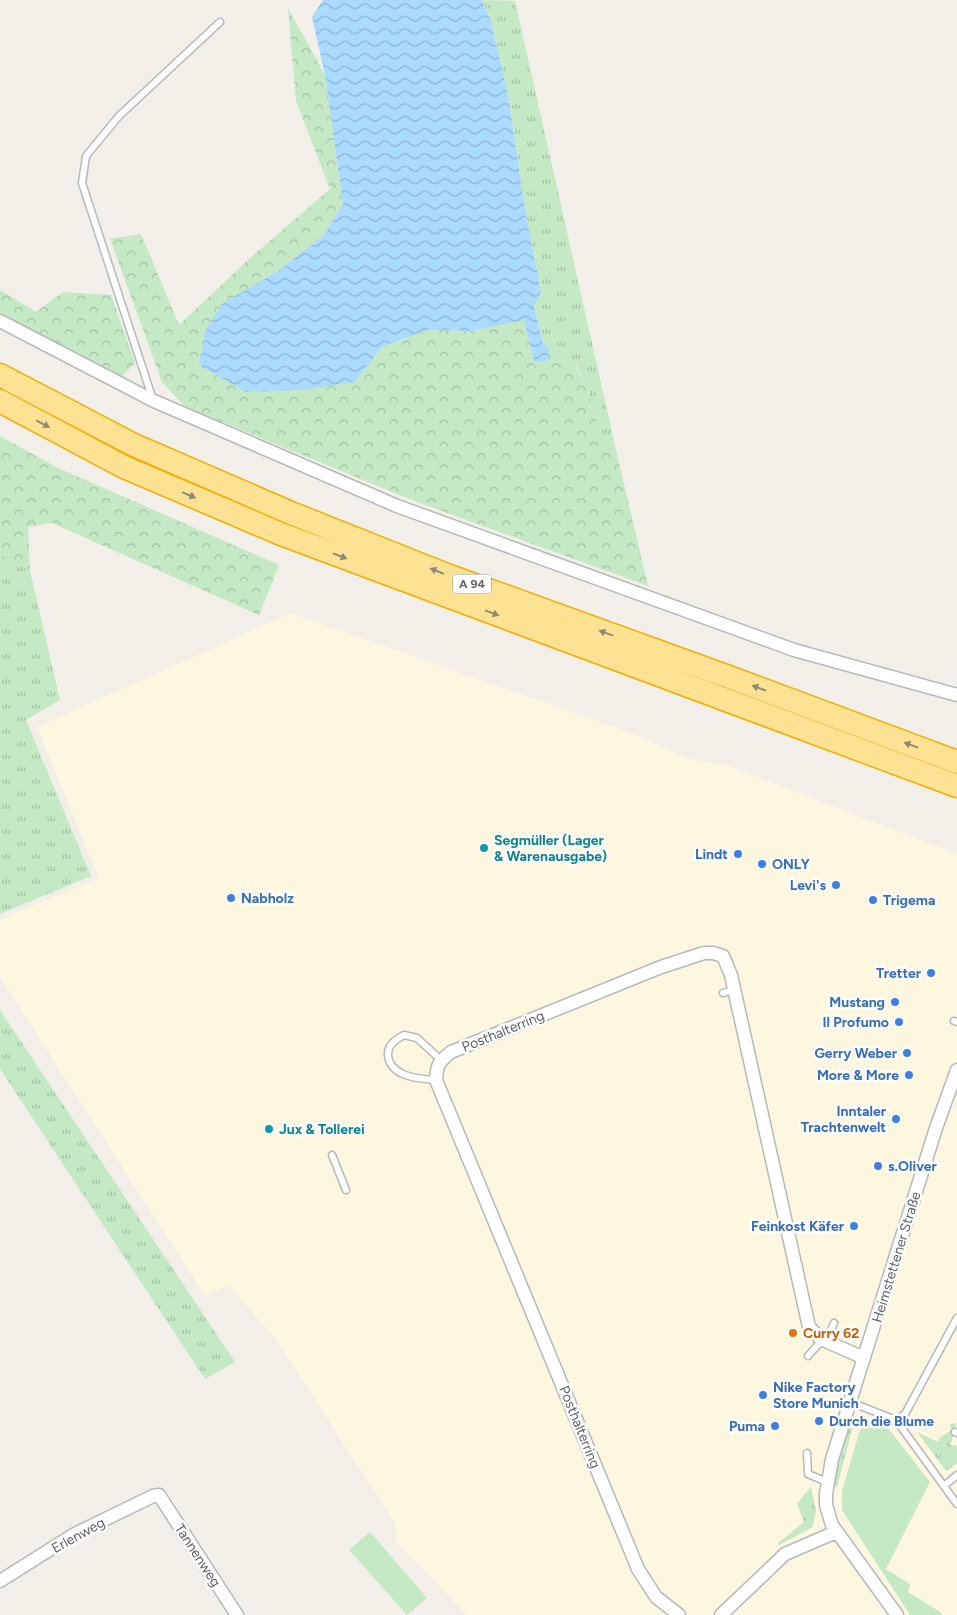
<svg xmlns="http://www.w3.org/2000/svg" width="957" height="1615" font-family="Figtree,sans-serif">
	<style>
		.commercial { fill: #fef7e0 }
		.grass { fill: url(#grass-tufts) }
		.forest { fill: url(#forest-crowns) }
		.green { fill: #c5e8c5 }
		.water { fill: url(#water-waves) }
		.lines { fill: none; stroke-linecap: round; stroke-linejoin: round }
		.service-casing { stroke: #b5b8bc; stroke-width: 9 }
		.minor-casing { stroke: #b5b8bc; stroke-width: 15 }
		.motorway-casing { stroke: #f9ab00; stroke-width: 25 }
		.service { stroke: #fff; stroke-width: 6 }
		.minor { stroke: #fff; stroke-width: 12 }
		.motorway { stroke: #fde293; stroke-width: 22 }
		.oneway { fill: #8e8975 }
		.culture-dot { fill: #0f9aa8; stroke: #fff; stroke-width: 2 }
		.shop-dot { fill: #3f7fe0; stroke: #fff; stroke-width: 2 }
		.food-dot { fill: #e8710a; stroke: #fff; stroke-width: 2 }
		.labels { text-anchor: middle; stroke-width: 5; stroke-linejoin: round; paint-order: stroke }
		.shield { fill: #fff; stroke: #8f9295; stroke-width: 1 }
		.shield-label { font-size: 12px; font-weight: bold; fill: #5f6368 }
		.culture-label { font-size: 14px; font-weight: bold; fill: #0d838f; stroke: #fff; text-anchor: start }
		.shop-label { font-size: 14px; font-weight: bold; fill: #366cbe; stroke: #fff; text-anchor: end }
		.street-label { font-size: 14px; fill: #5f6368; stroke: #fff }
		.food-label { font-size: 14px; font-weight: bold; fill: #c56008; stroke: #fff; text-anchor: start }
	</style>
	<defs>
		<pattern id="grass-tufts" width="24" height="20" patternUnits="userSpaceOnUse" patternTransform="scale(1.25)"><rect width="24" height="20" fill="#c5e8c5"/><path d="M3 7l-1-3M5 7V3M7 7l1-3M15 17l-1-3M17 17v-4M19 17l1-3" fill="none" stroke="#a3c0a4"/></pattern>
		<pattern id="forest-crowns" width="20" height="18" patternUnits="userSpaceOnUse" patternTransform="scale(1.25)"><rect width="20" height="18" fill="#c5e8c5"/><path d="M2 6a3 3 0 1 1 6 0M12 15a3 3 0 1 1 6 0" fill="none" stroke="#a3c0a4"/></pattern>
		<pattern id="water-waves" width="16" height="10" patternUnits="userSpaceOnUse" patternTransform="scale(1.25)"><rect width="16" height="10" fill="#aadaff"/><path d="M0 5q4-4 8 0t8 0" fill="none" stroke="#8eb4d2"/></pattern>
	</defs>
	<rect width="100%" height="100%" fill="#f1efe8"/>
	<path class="commercial" d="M291,613l335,118 64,28 39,7 228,88v761h-490l-70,-73 -3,-21 -118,-181 -47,-55 -24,11 -205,-319v-57l99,-42 -62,-151z"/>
	<path class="grass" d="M482,0l33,1 104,462 -22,-39 -7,-28 -14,-31 -29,-4 3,-12 -7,-6 -9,-38 7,-13 -17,-89 -15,-103 -18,-79z
		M0,554l30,17 30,129 -34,20 65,156 -91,38z
		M0,1010l235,352 -30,17 -205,-310z
		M956,1423l-1,9 -5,13 7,1v17l-11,8 -29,-39 21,10 2,-4 11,-8 -1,-6z
		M848,1425l5,1 -16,61 -5,-2z
		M811,1487l5,23 -3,17 -34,18 -1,-2 26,-21 -7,-18z"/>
	<path class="forest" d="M288,8l37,67 18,129 -19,31 -46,36 77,111 27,-35 45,-17 44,1 53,-12 10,43 13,-1 28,4 15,31 7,28 22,39 29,123 -231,-84 -232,-95 -23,-25 -52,-143 31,-5 38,91 71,-67 80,-69 -34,-88z
		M0,290l36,22 27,-20 48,3 24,68 -13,13 -122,-63z
		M0,436l56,31 223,98 -20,50 -207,-92 -24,4 2,44 -30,-17z"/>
	<path class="green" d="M864,1416l24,12 42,54 -44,87 24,15 -2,8 34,21 -1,2h-31l-68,-105v-19z
		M370,1532l57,66 -20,17 -58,-65z"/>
	<path class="water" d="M323,0h159l9,21 18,79 15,103 17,89 -7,14 9,37 7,6 -3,12 -13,1 -10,-42 -53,11 -44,-1 -45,17 -27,35 -55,8 -54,2 -47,-27 6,-33 17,-28 56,-33 46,-36 19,-31 -18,-129 -13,-58z"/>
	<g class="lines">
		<defs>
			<path id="service" d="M153,400l-71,-217 4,-27 33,-40 101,-94
				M723,993l11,-3
				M954,1021l3,1
				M436,1080c-17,-1 -46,-3 -48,-25 -1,-10 8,-16 16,-20l13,3 24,22
				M332,1155l14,35
				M808,1356l23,-26 3,-7
				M850,1402l46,18 9,-6 52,-96
				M896,1420l61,84
				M955,1432l2,1
				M807,1453l1,21 19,8
				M944,1486l13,-11"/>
			<path id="minor" d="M0,321l154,80 243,105 397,144 163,45
				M0,1581l73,-46 80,-39 6,-1 78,120
				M679,1615l-23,-18 -18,-28 -202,-489c1,-16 3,-18 15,-28l210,-85 43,-14h9l10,3 8,19 78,352 12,12 43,19
				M721,1615l64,-61 51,-22
				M897,1615l-65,-90 -6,-20v-11l6,-35 104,-331 21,-58"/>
			<path id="motorway" d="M0,375l134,70 157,68 156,62 282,102 228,85
				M0,401l124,66 157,67 676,252"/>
		</defs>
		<use href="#service" class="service-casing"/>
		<use href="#minor" class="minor-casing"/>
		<use href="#motorway" class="motorway-casing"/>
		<use href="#service" class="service"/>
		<use href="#minor" class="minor"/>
		<use href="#motorway" class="motorway"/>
	</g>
	<defs><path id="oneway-solid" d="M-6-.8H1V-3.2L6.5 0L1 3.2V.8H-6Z" transform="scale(1.25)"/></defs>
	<g class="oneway">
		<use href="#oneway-solid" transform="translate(43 424) rotate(28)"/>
		<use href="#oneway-solid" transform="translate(189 495) rotate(23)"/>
		<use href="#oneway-solid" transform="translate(340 556) rotate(21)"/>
		<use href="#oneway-solid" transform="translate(437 571) rotate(-158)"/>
		<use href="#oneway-solid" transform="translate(492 613) rotate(20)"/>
		<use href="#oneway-solid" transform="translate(606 633) rotate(-160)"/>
		<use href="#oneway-solid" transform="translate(759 688) rotate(-160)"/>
		<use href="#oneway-solid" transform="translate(911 745) rotate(-160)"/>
	</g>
	<g class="culture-dot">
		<circle cx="484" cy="848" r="5"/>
		<circle cx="269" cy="1129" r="5"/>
	</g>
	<g class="shop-dot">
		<circle cx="738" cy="854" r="5"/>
		<circle cx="762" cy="864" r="5"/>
		<circle cx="836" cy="885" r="5"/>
		<circle cx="231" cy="898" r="5"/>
		<circle cx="873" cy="900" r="5"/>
		<circle cx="931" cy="973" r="5"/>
		<circle cx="895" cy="1002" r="5"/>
		<circle cx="899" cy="1022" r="5"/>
		<circle cx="907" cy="1053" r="5"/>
		<circle cx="909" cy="1075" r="5"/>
		<circle cx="896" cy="1119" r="5"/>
		<circle cx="878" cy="1166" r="5"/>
		<circle cx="854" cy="1226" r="5"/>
		<circle cx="763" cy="1395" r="5"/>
		<circle cx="819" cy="1421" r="5"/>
		<circle cx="775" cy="1426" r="5"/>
	</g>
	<circle class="food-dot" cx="793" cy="1333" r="5"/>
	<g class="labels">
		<rect class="shield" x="453" y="574.5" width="38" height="19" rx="4"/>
		<g class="shield-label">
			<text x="472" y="588">A 94</text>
		</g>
		<g class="culture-label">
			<text x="494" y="845">Segmüller (Lager<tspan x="494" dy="16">&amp; Warenausgabe)</tspan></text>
			<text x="279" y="1134">Jux &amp; Tollerei</text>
		</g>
		<g class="shop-label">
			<text x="728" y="859">Lindt</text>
			<text x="772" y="869" text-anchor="start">ONLY</text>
			<text x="826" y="890">Levi's</text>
			<text x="241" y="903" text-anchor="start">Nabholz</text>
			<text x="883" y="905" text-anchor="start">Trigema</text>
			<text x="921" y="978">Tretter</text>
			<text x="885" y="1007">Mustang</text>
			<text x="889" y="1027">Il Profumo</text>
			<text x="897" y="1058">Gerry Weber</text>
			<text x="899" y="1080">More &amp; More</text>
			<text x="886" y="1116">Inntaler<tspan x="886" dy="16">Trachtenwelt</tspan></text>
			<text x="888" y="1171" text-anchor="start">s.Oliver</text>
			<text x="844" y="1231">Feinkost Käfer</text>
			<text x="773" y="1392" text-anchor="start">Nike Factory<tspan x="773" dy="16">Store Munich</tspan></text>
			<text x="829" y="1426" text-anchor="start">Durch die Blume</text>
			<text x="765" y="1431">Puma</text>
		</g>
		<g class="street-label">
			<text transform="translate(503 1031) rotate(-22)" y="5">Posthalterring</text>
			<text transform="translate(896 1257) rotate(-73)" y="5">Heimstettener Straße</text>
			<text transform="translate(580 1427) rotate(68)" y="5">Posthalterring</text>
			<text transform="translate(78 1535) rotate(-29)" y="5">Erlenweg</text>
			<text transform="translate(198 1555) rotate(57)" y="5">Tannenweg</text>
		</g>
		<g class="food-label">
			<text x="803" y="1338">Curry 62</text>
		</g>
	</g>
</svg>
